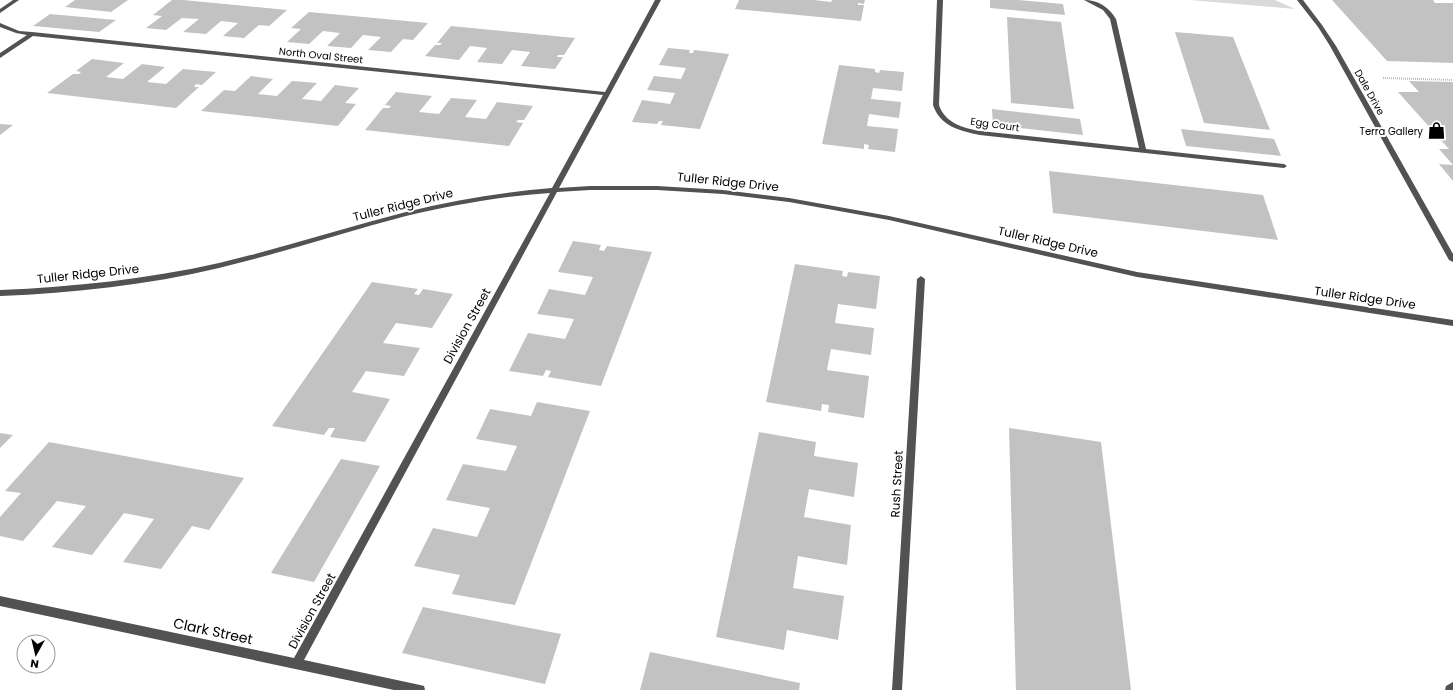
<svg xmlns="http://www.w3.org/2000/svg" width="1453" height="690" font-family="Poppins,sans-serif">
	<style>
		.green { fill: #d9d9d9 }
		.building { fill: #c2c2c2 }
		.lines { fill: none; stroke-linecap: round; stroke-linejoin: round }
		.path { stroke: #747474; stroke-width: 2; stroke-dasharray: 0.5 1.5; stroke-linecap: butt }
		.minor { fill: #525252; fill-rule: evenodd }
		.labels { text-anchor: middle; stroke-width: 4; stroke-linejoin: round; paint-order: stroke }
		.far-street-label { font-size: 10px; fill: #000; stroke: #fff }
		.far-poi-label { font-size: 10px; fill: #000; stroke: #fff; text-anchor: end }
		.street-label { font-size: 12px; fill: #000; stroke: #fff }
		.near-street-label { font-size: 14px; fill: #000; stroke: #fff }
	</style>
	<rect width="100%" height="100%" fill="#fff"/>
	<path class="green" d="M1190,0h85l20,9z"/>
	<path class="building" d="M75,0h53l-17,12 -46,-5z
		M172,0h11l104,10 -18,16 -10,-1 -15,13 -21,-2 15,-13 -17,-2 -15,13 -23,-2 16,-13 -17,-1 -16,12 -20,-2 16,-12 -9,-1z
		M739,0h75l17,2 1,-2h33l-1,4 -6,-1v2h6l-3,16 -126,-12z
		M990,0h28l45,4 2,11 -75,-7z
		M1332,0h101l2,3h18v60l-66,-2z
		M309,12l119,11 -15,17 -10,-1 -12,13 -23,-2 13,-13 -18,-2 -12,13 -24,-2 13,-13 -17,-2 -14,13 -22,-2 14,-13 -10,-1z
		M50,14l66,6 -17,12 -66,-6z
		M1007,17l54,5 13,87 -63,-6z
		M451,26l124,12 -11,17h-6l-1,2h6l-8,12 -34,-3 9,-14 -18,-2 -10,14 -25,-2 10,-14 -17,-2 -11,14 -34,-4 10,-11h5l2,-2h-5z
		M1175,32l58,5 37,93 -66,-7z
		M668,48l22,2 -1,3h4l1,-3 35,4 -29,75 -39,-4 2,-4h-4l-2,3 -25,-2 10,-22 28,4 5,-11 -28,-3 7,-14 27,3 5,-11 -27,-3z
		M92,59l32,4 -18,14 17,2 19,-15 23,3 -18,15 19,2 17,-15 33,3 -14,13 -6,-1 -2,3h5l-23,21 -129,-15 26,-19h6l2,-2 -5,-1z
		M839,65l36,4v3l4,1 1,-3 24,2 -2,19 -29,-3 -2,11 30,3 -2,16 -30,-4 -2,12 31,3 -3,23 -27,-3 1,-4 -5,-1v5l-42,-5z
		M251,76l22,3 -15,15 19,2 15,-15 25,2 -15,16 19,2 14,-16 24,3 -14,15 11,1 -18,22 -137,-15 23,-21 11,1z
		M1409,81l44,1v99l-14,-17 14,1 -14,-16h10l-51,-57h21z
		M396,92l36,4 -13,16 20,2 12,-16 26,2 -12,17 21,2 11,-17 36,4 -9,14h-6l-2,2 7,1 -14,23 -144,-16 18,-22h6l2,-2 -6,-1z
		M992,109l88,10 3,16 -90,-10z
		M0,124l13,1 -13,10z
		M1181,129l93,10 7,17 -95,-10z
		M1049,171l214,24 15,45 -225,-27z
		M573,241l28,4 -2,5 5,1 3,-5 45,6 -51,134 -53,-9 3,-6 -5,-1 -3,6 -34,-5 19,-38 37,6 9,-20 -37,-5 12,-25 36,6 8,-18 -35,-5z
		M795,264l48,7 -1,5 5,1 1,-5 32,4 -4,33 -38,-5 -3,19 39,5 -3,27 -40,-6 -4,21 42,6 -5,42 -36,-6 1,-7 -7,-1 -1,7 -55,-9z
		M372,282l46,7 -4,5 5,1 4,-6 30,5 -21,34 -36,-5 -13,20 37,5 -16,28 -38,-5 -14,21 38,7 -25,43 -35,-5 5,-9h-6l-5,7 -52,-9z
		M537,402l53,9 -75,194 -63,-11 8,-19 -46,-9 19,-38 44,9 13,-29 -44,-8 17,-36 43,7 11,-25 -41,-7 14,-30 41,7z
		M1009,428l92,14 30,248h-115z
		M759,432l57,10 -2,14 44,7 -4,34 -45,-8 -5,28 47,8 -4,40 -49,-9 -5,32 51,8 -6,44 -51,-10 -3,20 -68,-13z
		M0,433l13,2 -13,13z
		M49,442l195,36 -35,52 -17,-4 -31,43 -38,-7 31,-43 -30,-6 -32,42 -40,-8 34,-41 -29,-5 -34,40 -23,-5v-19l21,-24 -16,-2z
		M341,459l39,7 -66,116 -43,-9z
		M423,607l138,27 -16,50 -143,-31z
		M650,652l150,31 -1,7h-159z"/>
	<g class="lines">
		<path class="path" d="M1383,78l70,2"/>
		<path class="minor" d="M13,0h6l-19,13v-4z
			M655,0h6l-102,188 31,-2h67l66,4 66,8 100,18 248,56 316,48v6l-316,-49 -248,-57 -100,-18 -66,-8 -66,-4h-67l-33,2 -253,468 116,25 4,1 1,4h-31l-394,-84v-10l294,62 256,-465c-48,3 -97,12 -144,23 -62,16 -124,37 -187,52 -72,17 -145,25 -219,28v-6c74,-3 147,-11 219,-27 63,-15 124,-35 187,-51 48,-12 97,-20 146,-24l51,-93 -570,-59 -33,22v-5l27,-18 -11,-2 -16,-6v-4l19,8 13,1 573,60z
			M937,0h6l-4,105c6,18 24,23 41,26l159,17 -29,-129 -7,-9 -19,-10c14,0 25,7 32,19l30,130 138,15 3,2 -3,2 -304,-33c-20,-4 -40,-9 -47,-30z
			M1297,0h6l19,25 14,21 117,208v8l-4,-2 -119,-214 -12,-19z
			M921,276l4,3 -23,411h-10l25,-411z
			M1453,682v8h-8l1,-4z"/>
	</g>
	<defs>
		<symbol id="shop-bare" viewBox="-9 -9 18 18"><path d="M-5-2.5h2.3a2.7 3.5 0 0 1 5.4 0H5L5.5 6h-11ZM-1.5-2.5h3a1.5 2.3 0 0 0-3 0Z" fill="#000" stroke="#fff" stroke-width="2.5" paint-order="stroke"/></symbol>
	</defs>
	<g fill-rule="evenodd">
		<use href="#shop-bare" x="1424" y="118" width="25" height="25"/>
	</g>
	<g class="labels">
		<g class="far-street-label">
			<text transform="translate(321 55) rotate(6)" y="4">North Oval Street</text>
			<text transform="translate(1370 92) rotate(61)" y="4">Dale Drive</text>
			<text transform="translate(995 124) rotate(8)" y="4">Egg Court</text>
		</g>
		<g class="far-poi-label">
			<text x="1423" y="135">Terra Gallery</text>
		</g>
		<g class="street-label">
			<text transform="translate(728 182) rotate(6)" y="4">Tuller Ridge Drive</text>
			<text transform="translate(403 205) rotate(-14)" y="4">Tuller Ridge Drive</text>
			<text transform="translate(1048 242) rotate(13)" y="4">Tuller Ridge Drive</text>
			<text transform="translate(88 274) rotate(-6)" y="4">Tuller Ridge Drive</text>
			<text transform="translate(1365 298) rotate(8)" y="4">Tuller Ridge Drive</text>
			<text transform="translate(467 326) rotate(-61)" y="4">Division Street</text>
			<text transform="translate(897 484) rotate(-87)" y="4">Rush Street</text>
			<text transform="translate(312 611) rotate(-61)" y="4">Division Street</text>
		</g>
		<g class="near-street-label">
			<text transform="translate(213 631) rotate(12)" y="5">Clark Street</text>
		</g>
	</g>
	<g transform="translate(36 654) rotate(188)"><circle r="19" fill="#ffffff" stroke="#999999"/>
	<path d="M0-3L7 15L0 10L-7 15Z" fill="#000000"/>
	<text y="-6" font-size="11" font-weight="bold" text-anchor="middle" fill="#000000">N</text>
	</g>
</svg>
